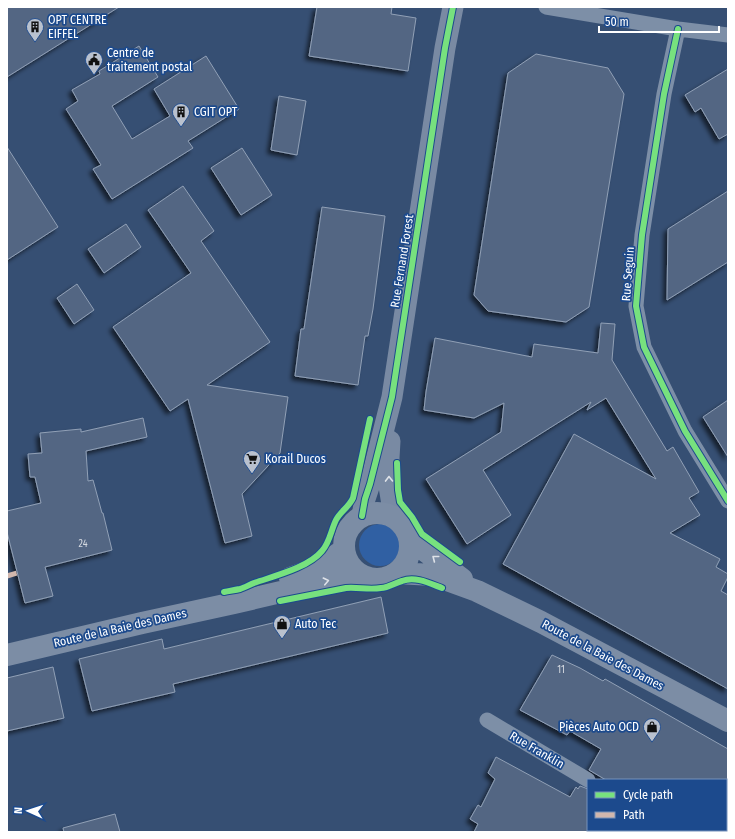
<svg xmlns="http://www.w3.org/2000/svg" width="735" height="839" font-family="'Fira Sans Condensed',sans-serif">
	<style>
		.green { fill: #3060a3 }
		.building { fill: #526683; stroke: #91a0b6; filter: url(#shadow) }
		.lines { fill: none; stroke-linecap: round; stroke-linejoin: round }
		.street { stroke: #7d8fa7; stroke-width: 15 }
		.secondary { stroke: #798aa3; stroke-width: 21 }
		.primary { stroke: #7c8da5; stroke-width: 22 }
		.quiet { stroke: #d1b7ad; stroke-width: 5; stroke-dasharray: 10 5; stroke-linecap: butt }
		.cycleway-casing { stroke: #1c4a8d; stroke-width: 8 }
		.cycleway { stroke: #77e17e; stroke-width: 6 }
		.oneway { stroke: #dee2e8 }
		.labels { text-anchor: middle; stroke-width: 3.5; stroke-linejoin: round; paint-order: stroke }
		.number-label { font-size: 10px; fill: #d4d9e0 }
		.poi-label { font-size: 12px; fill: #fff; stroke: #1c4a8d; text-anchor: start }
		.street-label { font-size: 12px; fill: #fff; stroke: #1c4a8d }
	</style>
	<defs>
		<filter id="shadow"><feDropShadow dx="-3.5" dy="3.5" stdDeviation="2" flood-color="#0009"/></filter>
	</defs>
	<rect width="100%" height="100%" fill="#364f73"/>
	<path class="green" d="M359 545a21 21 0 1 1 42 0a21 21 0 1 1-42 0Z"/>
	<path class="building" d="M7,7h112l-112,70z
		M317,7h75l-1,7 25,4 -8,53 -99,-15z
		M139,46l19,31 -46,29 20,33 38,-23 -16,-27 52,-33 33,53 -51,32 5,7 -81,51 -19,-30 8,-4 -35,-56 12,-8 -6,-11 28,-16 -1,-3z
		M536,54l72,14 16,26 -35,213 -23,15 -78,-11 -14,-16 34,-222z
		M728,69v65l-9,5 -18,-31 -6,4 -10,-17z
		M279,96l27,5 -9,54 -26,-5z
		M7,147l51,80 -51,33z
		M242,148l30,47 -31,20 -30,-47z
		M183,186l31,45 -13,10 69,101 -63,43 81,12 -8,56 -38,41 10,42 -27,7 -37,-144 -18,12 -57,-84 78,-54 -43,-63z
		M728,191v71l-61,38 1,-71z
		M322,207l63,9 -12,93 -5,27h-3l-7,49 -63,-9 6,-47h3z
		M126,224l15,23 -37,26 -16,-24z
		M77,284l17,26 -20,14 -17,-26z
		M601,323l14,1 -3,36 55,91 6,-4 26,45 -10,6 11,17 -30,18 50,26 -4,8 12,7v3l-7,14 7,4v94l-225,-125 71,-130 82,45 -50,-81 -19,12 4,-8 -108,68 28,45 -44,29 -41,-65 75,-47 3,-29 -30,15 -50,-8 2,-18 9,-54 97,19 2,-13 64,9z
		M728,400v57l-25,-40z
		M143,418l4,19 -61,14 2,30 5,-1 9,33h1l9,37 -67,17 8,29 -28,7 -18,-71v-21l34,-8 -6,-26h-5l-2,-23 14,-1 -2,-20 41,-4v3z
		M381,597l7,36 -215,51 2,8 -83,19 -13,-52 83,-20 2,10z
		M552,655l28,13 23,13 2,-2 123,70v31h-122l-17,-10 12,-21 -31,-18 -3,4 -47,-25z
		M53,667l11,51 -57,13v-53z
		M496,757l74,40 6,-10 2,2 2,-3 8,3v43h-114l4,-8 -8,-5 8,-14 3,2 14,-28 -7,-6z
		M115,814l5,18h-56l-1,-4z"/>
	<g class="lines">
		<path class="street" d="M546,7l132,22 50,6
			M678,29l-14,65 -22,141 -6,71 8,41 41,84 43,70
			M487,720l101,60
			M673,830l3,2"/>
		<path class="secondary" d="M390,441l-1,17v28l5,31
			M362,516l3,-17 5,-15 22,-87 53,-349 8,-41"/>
		<path class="primary" d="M344 546a33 33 0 1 1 66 0a33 33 0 1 1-66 0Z
			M408,532l16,18 38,29
			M397,573l36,2 44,16 64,31 187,99
			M290,578l27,-10 27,-18
			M7,655l135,-32 92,-20 111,-26 24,1"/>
		<path class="quiet" d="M7,576l10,-3"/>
		<defs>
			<path id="cycleway" d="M678,29l-14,65 -22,141 -6,71 8,41 41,84 43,70
				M397,463l1,27 2,12 12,15 10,17 38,28
				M362,516l3,-17 5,-15 22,-87 53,-349 8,-41
				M224,592c5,-1 11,-2 16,-3 4,-1 9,-4 14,-6 20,-7 54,-15 68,-32 8,-9 9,-21 14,-31 4,-8 13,-13 17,-22l17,-79
				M280,601l66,-13c12,-1 23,2 35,0 7,0 14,-5 21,-7 13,-5 27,2 40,7"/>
		</defs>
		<use href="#cycleway" class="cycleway-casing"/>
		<use href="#cycleway" class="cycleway"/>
	</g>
	<defs><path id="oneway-chevron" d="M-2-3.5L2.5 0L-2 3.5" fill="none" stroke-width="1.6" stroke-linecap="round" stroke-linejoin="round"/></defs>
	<g class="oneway">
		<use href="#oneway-chevron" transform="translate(389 479) rotate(-91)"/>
		<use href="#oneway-chevron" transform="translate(435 558) rotate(-142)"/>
		<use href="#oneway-chevron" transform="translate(326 581) rotate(-13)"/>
	</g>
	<defs>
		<symbol id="building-pin" viewBox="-11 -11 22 30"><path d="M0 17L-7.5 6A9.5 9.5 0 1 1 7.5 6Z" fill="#b9c1ce" stroke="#1c4a8d"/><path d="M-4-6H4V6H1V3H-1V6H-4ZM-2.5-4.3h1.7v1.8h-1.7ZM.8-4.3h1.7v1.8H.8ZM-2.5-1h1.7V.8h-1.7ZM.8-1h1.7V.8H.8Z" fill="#111"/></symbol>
		<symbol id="civic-pin" viewBox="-11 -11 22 30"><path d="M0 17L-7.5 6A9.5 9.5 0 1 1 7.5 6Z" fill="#b9c1ce" stroke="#1c4a8d"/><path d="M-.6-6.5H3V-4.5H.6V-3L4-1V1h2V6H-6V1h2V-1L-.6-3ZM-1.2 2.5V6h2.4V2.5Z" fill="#111"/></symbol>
		<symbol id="supermarket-pin" viewBox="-11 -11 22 30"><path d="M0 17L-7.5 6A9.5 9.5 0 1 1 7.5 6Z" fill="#b9c1ce" stroke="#1c4a8d"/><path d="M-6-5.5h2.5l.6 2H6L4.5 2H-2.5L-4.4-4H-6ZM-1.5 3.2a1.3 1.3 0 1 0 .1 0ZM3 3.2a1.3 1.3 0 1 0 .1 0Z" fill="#111"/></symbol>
		<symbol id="shop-pin" viewBox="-11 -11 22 30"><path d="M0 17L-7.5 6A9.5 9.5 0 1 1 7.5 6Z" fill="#b9c1ce" stroke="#1c4a8d"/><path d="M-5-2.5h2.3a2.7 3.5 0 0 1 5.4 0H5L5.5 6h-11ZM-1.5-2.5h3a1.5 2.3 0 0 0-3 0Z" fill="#111"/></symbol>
	</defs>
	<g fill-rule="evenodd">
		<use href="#building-pin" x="25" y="17" width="20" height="27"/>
		<use href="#civic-pin" x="84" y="50" width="20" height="27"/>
		<use href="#building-pin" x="171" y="102" width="20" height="27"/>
		<use href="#supermarket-pin" x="242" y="449" width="20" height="27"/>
		<use href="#shop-pin" x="272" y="614" width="20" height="27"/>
		<use href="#shop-pin" x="642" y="717" width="20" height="27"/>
	</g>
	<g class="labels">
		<g class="number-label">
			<text x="83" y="547">24</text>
			<text x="561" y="673">11</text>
		</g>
		<g class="poi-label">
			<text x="48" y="24">OPT CENTRE<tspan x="48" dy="14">EIFFEL</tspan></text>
			<text x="107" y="57">Centre de<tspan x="107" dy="14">traitement postal</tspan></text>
			<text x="194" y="116">CGIT OPT</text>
			<text x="265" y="463">Korail Ducos</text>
			<text x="295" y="628">Auto Tec</text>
			<text x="639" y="731" text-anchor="end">Pièces Auto OCD</text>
		</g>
		<g class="street-label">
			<text transform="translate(402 261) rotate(-81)" y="4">Rue Fernand Forest</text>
			<text transform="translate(628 274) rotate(-86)" y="4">Rue Seguin</text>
			<text transform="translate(120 628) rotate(-13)" y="4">Route de la Baie des Dames</text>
			<text transform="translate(603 655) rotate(28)" y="4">Route de la Baie des Dames</text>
			<text transform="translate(537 750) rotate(30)" y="4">Rue Franklin</text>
		</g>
	</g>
	<rect width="735" height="839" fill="none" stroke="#ffffff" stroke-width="16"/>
	<rect x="587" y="779" width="140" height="52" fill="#1c4a8d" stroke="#7792bb"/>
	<rect x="595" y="792" width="20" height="6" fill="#77e17e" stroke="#7792bb"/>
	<text x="623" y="799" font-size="12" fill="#ffffff">Cycle path</text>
	<rect x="595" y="812" width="20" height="6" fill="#d1b7ad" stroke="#7792bb"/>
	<text x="623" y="819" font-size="12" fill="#ffffff">Path</text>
	<g transform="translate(28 811) rotate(273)" stroke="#1c4a8d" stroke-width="3" paint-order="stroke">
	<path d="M0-3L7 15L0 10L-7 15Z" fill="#ffffff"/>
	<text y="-6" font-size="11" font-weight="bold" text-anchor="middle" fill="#ffffff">N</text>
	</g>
	<path d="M599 26v6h120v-6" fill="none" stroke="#ffffff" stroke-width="2"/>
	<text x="605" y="26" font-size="12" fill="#ffffff" stroke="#1c4a8d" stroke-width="3" paint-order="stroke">50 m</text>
</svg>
